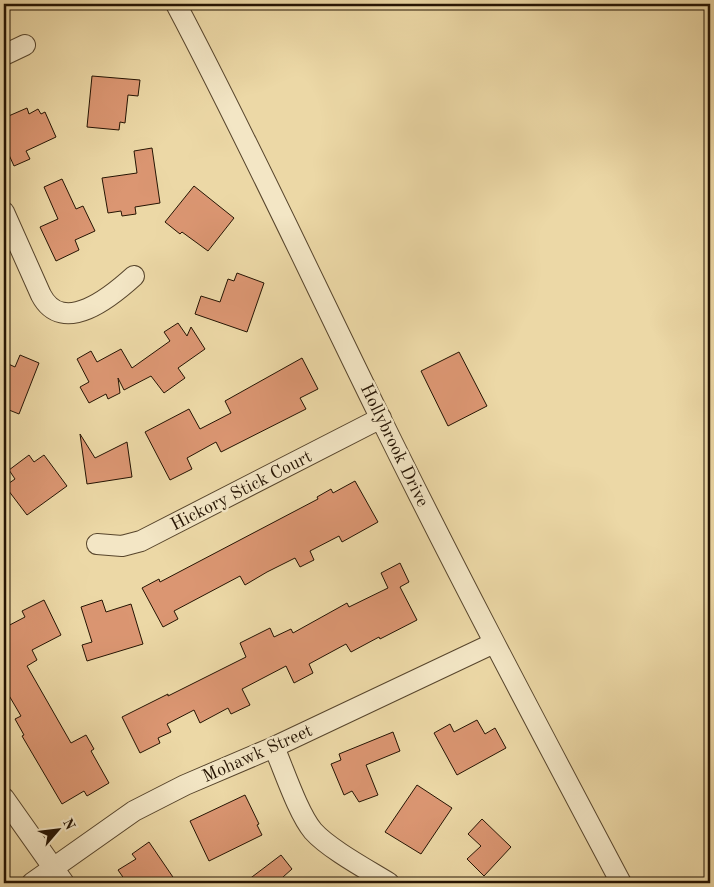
<svg xmlns="http://www.w3.org/2000/svg" width="714" height="887" font-family="'Old Standard TT',serif">
	<style>
		.building { fill: #db9672; stroke: #251403 }
		.lines { fill: none; stroke-linecap: round; stroke-linejoin: round }
		.minor-casing { stroke: #57452c; stroke-width: 22 }
		.minor { stroke: #f3e6c5; stroke-width: 20 }
		.labels { text-anchor: middle; stroke-width: 5; stroke-linejoin: round; paint-order: stroke }
		.street-label { font-size: 18px; fill: #251403; stroke: #f3e6c5 }
	</style>
	<rect width="100%" height="100%" fill="#ecd8a6"/>
	<filter id="stains"><feTurbulence type="fractalNoise" baseFrequency=".004" numOctaves="4"/><feColorMatrix values="0 0 0 0 .2 0 0 0 0 .09 0 0 0 0 .02 0 0 0 .5 -.17"/></filter>
	<radialGradient id="worn" r=".72"><stop offset=".6" stop-color="#630" stop-opacity="0"/><stop offset="1" stop-color="#630" stop-opacity=".3"/></radialGradient>
	<path class="building" d="M92,76l48,4 -2,16 -10,-1 -3,28 -5,-1 -1,8 -32,-3z
		M27,108l2,6 9,-5 3,5 4,-2 11,25 -30,14 4,8 -16,7 -10,-22 5,-3 -5,-11v-12z
		M152,148l8,55 -25,4 1,7 -14,2 -1,-5 -13,2 -6,-35 35,-5 -3,-22z
		M62,179l14,30 7,-3 12,25 -20,9 4,10 -23,11 -16,-34 18,-8 -14,-32z
		M194,186l40,32 -26,33 -26,-19 -2,2 -15,-12z
		M237,273l27,10 -17,49 -52,-18 6,-18 19,6 8,-23 6,2z
		M178,323l9,13 4,-9 14,22 -27,19 7,10 -21,15 -13,-17 -27,14 -6,-12 2,15 -12,6 -2,-5 -17,9 -9,-16 9,-5 -12,-23 14,-8 6,11 24,-13 11,19 38,-27 -6,-9z
		M459,352l28,54 -39,20 -27,-55z
		M20,355l19,8 -20,51 -15,-6v-46l11,5z
		M302,358l16,31 -18,9 6,11 -85,43 -5,-10 -29,16 5,11 -22,11 -25,-48 44,-23 11,20 31,-16 -6,-12z
		M80,434l15,24 32,-16 5,35 -45,7z
		M29,455l5,7 10,-7 23,31 -40,29 -22,-29 10,-7 -6,-9z
		M355,481l23,41 -36,20 -3,-6 -29,15 4,9 -14,7 -5,-9 -28,14 -22,13 -5,-9 -66,35 4,8 -15,8 -21,-39 17,-9 1,3 158,-83 -1,-2 14,-8 2,4z
		M400,563l9,19 -9,5 17,33 -37,19 -1,-2 -28,15 -5,-8 -37,20 4,9 -19,10 -8,-17 -44,23 8,16 -19,9 -3,-6 -28,15 -6,-13 -27,14 4,8 -13,6 2,5 -20,10 -18,-36 46,-23v2l78,-39 -6,-14 30,-15 4,9 17,-8 2,4 54,-30 2,4 39,-19 -7,-15z
		M44,600l17,35 -29,15 5,10 -10,6 44,77 15,-8 8,14 -3,2 18,32 -22,13 -3,-5 -22,13 -40,-68 2,-1 -9,-16 6,-3 -17,-29v-59l21,-11 -3,-6z
		M102,600l4,12 25,-8 12,40 -56,17 -5,-16 10,-3 -11,-35z
		M477,720l8,14 10,-6 11,20 -49,27 -23,-42 16,-9 4,8z
		M393,732l7,19 -34,14 12,30 -19,7 -7,-11 -8,4 -13,-31 10,-4 -2,-6z
		M417,785l35,23 -31,46 -36,-22z
		M245,795l14,29 -2,1 5,10 -53,26 -19,-40z
		M482,819l29,28 -27,29 -17,-17 14,-13 -13,-12z
		M149,842l28,41h-50l-9,-13 18,-11 -4,-5z
		M281,855l11,14 -9,8 5,6h-44z"/>
	<g class="lines">
		<defs>
			<path id="minor" d="M176,4c72,136 136,275 204,413 77,157 159,311 241,466
				M4,55l21,-10
				M4,212l37,83c22,42 71,1 93,-19
				M97,544l25,2 19,-5 240,-123
				M274,747c10,23 24,66 39,84 16,18 55,39 76,52
				M4,798l60,85
				M32,883l102,-72 51,-26 89,-38 220,-104"/>
		</defs>
		<use href="#minor" class="minor-casing"/>
		<use href="#minor" class="minor"/>
	</g>
	<g class="labels">
		<g class="street-label">
			<text transform="translate(395 445) rotate(64)" y="6">Hollybrook Drive</text>
			<text transform="translate(241 490) rotate(-27)" y="6">Hickory Stick Court</text>
			<text transform="translate(257 753) rotate(-24)" y="6">Mohawk Street</text>
		</g>
	</g>
	<rect width="714" height="887" fill="none" stroke="#ecd8a6" stroke-width="20"/>
	<rect x="5" y="5" width="704" height="877" fill="none" stroke="#251403" stroke-width="2.5"/>
	<rect x="10" y="10" width="694" height="867" fill="none" stroke="#251403"/>
	<g transform="translate(58 830) rotate(62)" stroke="#f3e6c5" stroke-width="4" paint-order="stroke">
	<path d="M0-4L9 19L0 12L-9 19Z" fill="#251403"/>
	<text y="-8" font-size="14" font-weight="bold" text-anchor="middle" fill="#251403">N</text>
	</g>
	<rect width="100%" height="100%" filter="url(#stains)"/>
	<rect width="100%" height="100%" fill="url(#worn)"/>
</svg>
